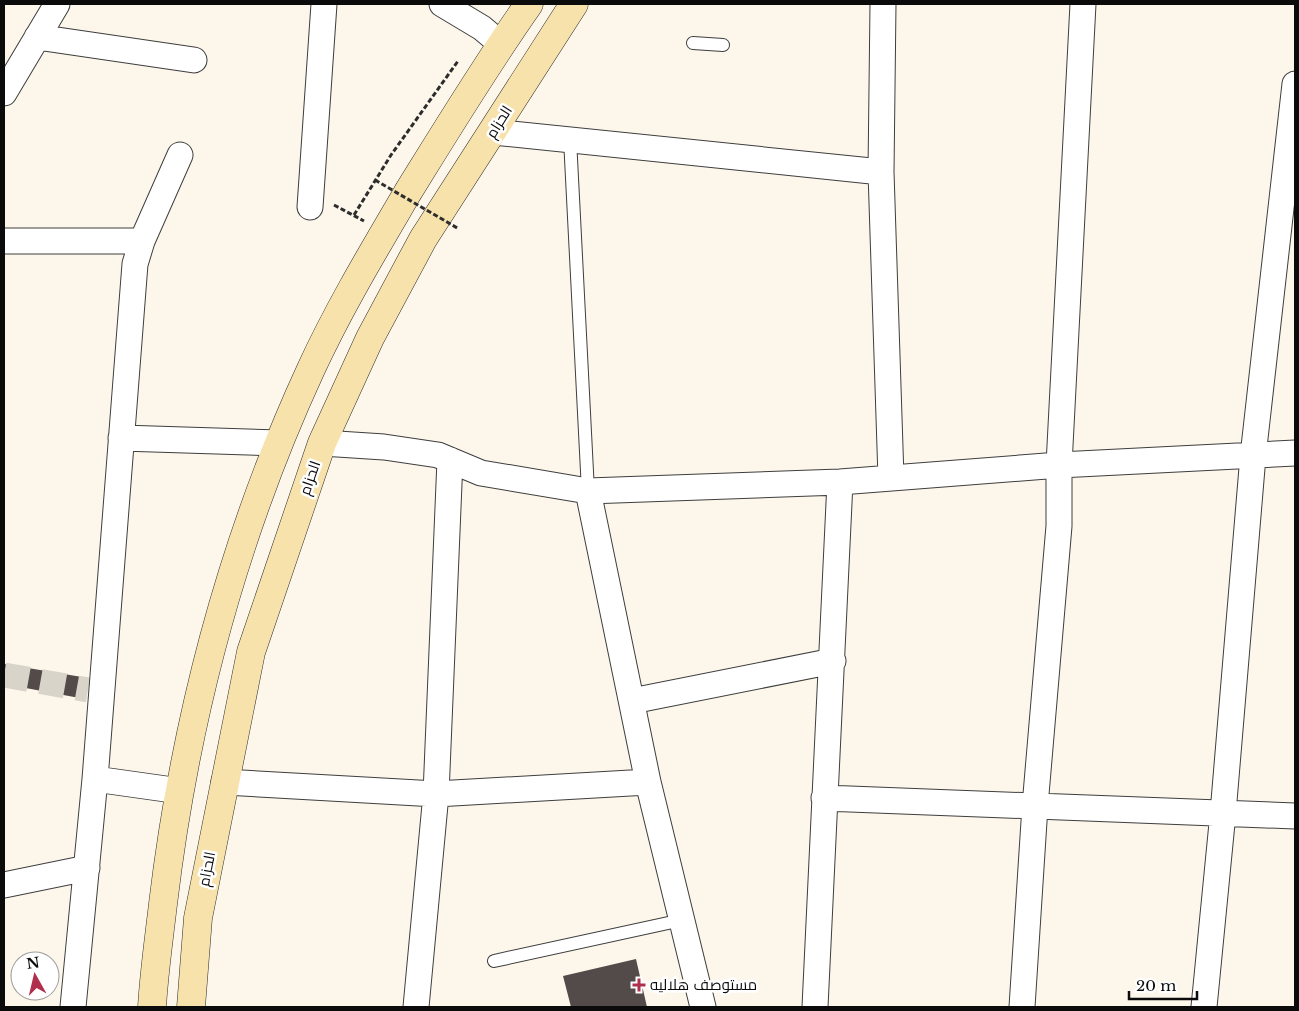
<svg xmlns="http://www.w3.org/2000/svg" width="1299" height="1011" font-family="'Libre Baskerville',Cairo,serif">
	<style>
		.building { fill: #534b49 }
		.lines { fill: none; stroke-linecap: round; stroke-linejoin: round }
		.street-tunnel { stroke: #d9d4c9; stroke-width: 25; stroke-dasharray: 25 12; stroke-linecap: butt }
		.lane-casing { stroke: #3e3e3e; stroke-width: 14 }
		.street-casing { stroke: #3e3e3e; stroke-width: 27 }
		.secondary-casing { stroke: #2d2d2d; stroke-width: 29 }
		.path { stroke: #2d2d2d; stroke-width: 3; stroke-dasharray: 5 2.5; stroke-linecap: butt }
		.lane { stroke: #fff; stroke-width: 12 }
		.street { stroke: #fff; stroke-width: 25 }
		.secondary { stroke: #f8e2ab; stroke-width: 28 }
		.path-bridge { stroke: #2d2d2d; stroke-width: 3; stroke-dasharray: 5 2.5; stroke-linecap: butt }
		.poi-dot { fill: #af2f4c; stroke: #fff; stroke-width: 2 }
		.labels { text-anchor: middle; stroke-width: 5; stroke-linejoin: round; paint-order: stroke }
		.street-label { font-size: 15px; fill: #0b0b0b; stroke: #fff }
		.poi-label { font-size: 15px; fill: #0b0b0b; stroke: #fff; text-anchor: start }
	</style>
	<rect width="100%" height="100%" fill="#fdf7eb"/>
	<path class="building" d="M4,664l84,14 -3,21 -81,-15z
		M636,959l11,48h-76l-8,-31z"/>
	<g class="lines">
		<path class="street-tunnel" d="M4,675l84,15"/>
		<defs>
			<path id="lane" d="M693,43l30,2
				M570,139l18,352
				M494,961l188,-41"/>
			<path id="street" d="M442,4l40,24 19,16
				M883,4l-2,168 10,306
				M37,37l157,23
				M4,93l53,-89
				M493,132l388,40
				M310,207l14,-203
				M4,241h138
				M121,438l158,5
				M322,443l62,4 54,8 43,18 107,18 252,-9 219,-17 236,-12
				M588,491l60,291 55,225
				M632,701l201,-40
				M95,779l85,12
				M224,782l212,12 212,-12
				M824,798l471,18
				M4,885l83,-17
				M73,1007l22,-228 40,-515 7,-23 38,-86
				M416,1007l20,-213 14,-334
				M815,1007l25,-525
				M1022,1007l13,-201 24,-280v-61l24,-461
				M1204,1007l19,-194 30,-357 42,-372"/>
			<path id="secondary" d="M152,1007c2,-34 7,-69 11,-103 22,-184 70,-366 148,-535 28,-61 63,-119 97,-177 39,-63 78,-127 121,-188
				M191,1007l7,-89 53,-266 71,-209 48,-105 53,-99 151,-235"/>
		</defs>
		<use href="#lane" class="lane-casing"/>
		<use href="#street" class="street-casing"/>
		<use href="#secondary" class="secondary-casing"/>
		<path class="path" d="M334,205l30,16
			M354,215l37,-60 67,-94"/>
		<use href="#lane" class="lane"/>
		<use href="#street" class="street"/>
		<use href="#secondary" class="secondary"/>
		<path class="path-bridge" d="M375,180l84,49"/>
	</g>
	<path class="poi-dot" d="M636.5 977.5h5v5h5v5h-5v5h-5v-5h-5v-5h5z"/>
	<g class="labels">
		<g class="street-label">
			<text transform="translate(499 122) rotate(-58)" y="5">الحزام</text>
			<text transform="translate(310 478) rotate(-71)" y="5">الحزام</text>
			<text transform="translate(207 869) rotate(-79)" y="5">الحزام</text>
		</g>
		<g class="poi-label">
			<text x="650" y="990">مستوصف هلاليه</text>
		</g>
	</g>
	<rect width="1299" height="1011" fill="none" stroke="#0b0b0b" stroke-width="10"/>
	<g transform="translate(35 976) rotate(352)"><circle r="24" fill="#ffffff" stroke="#9d9d9d"/>
	<path d="M0-4L9 19L0 12L-9 19Z" fill="#af2f4c"/>
	<text y="-8" font-size="14" font-weight="bold" text-anchor="middle" fill="#0b0b0b">N</text>
	</g>
	<path d="M1129 991v8h68v-8" fill="none" stroke="#0b0b0b" stroke-width="2.5"/>
	<text x="1136" y="991" font-size="15" fill="#0b0b0b" stroke="#ffffff" stroke-width="4" paint-order="stroke">20 m</text>
</svg>
